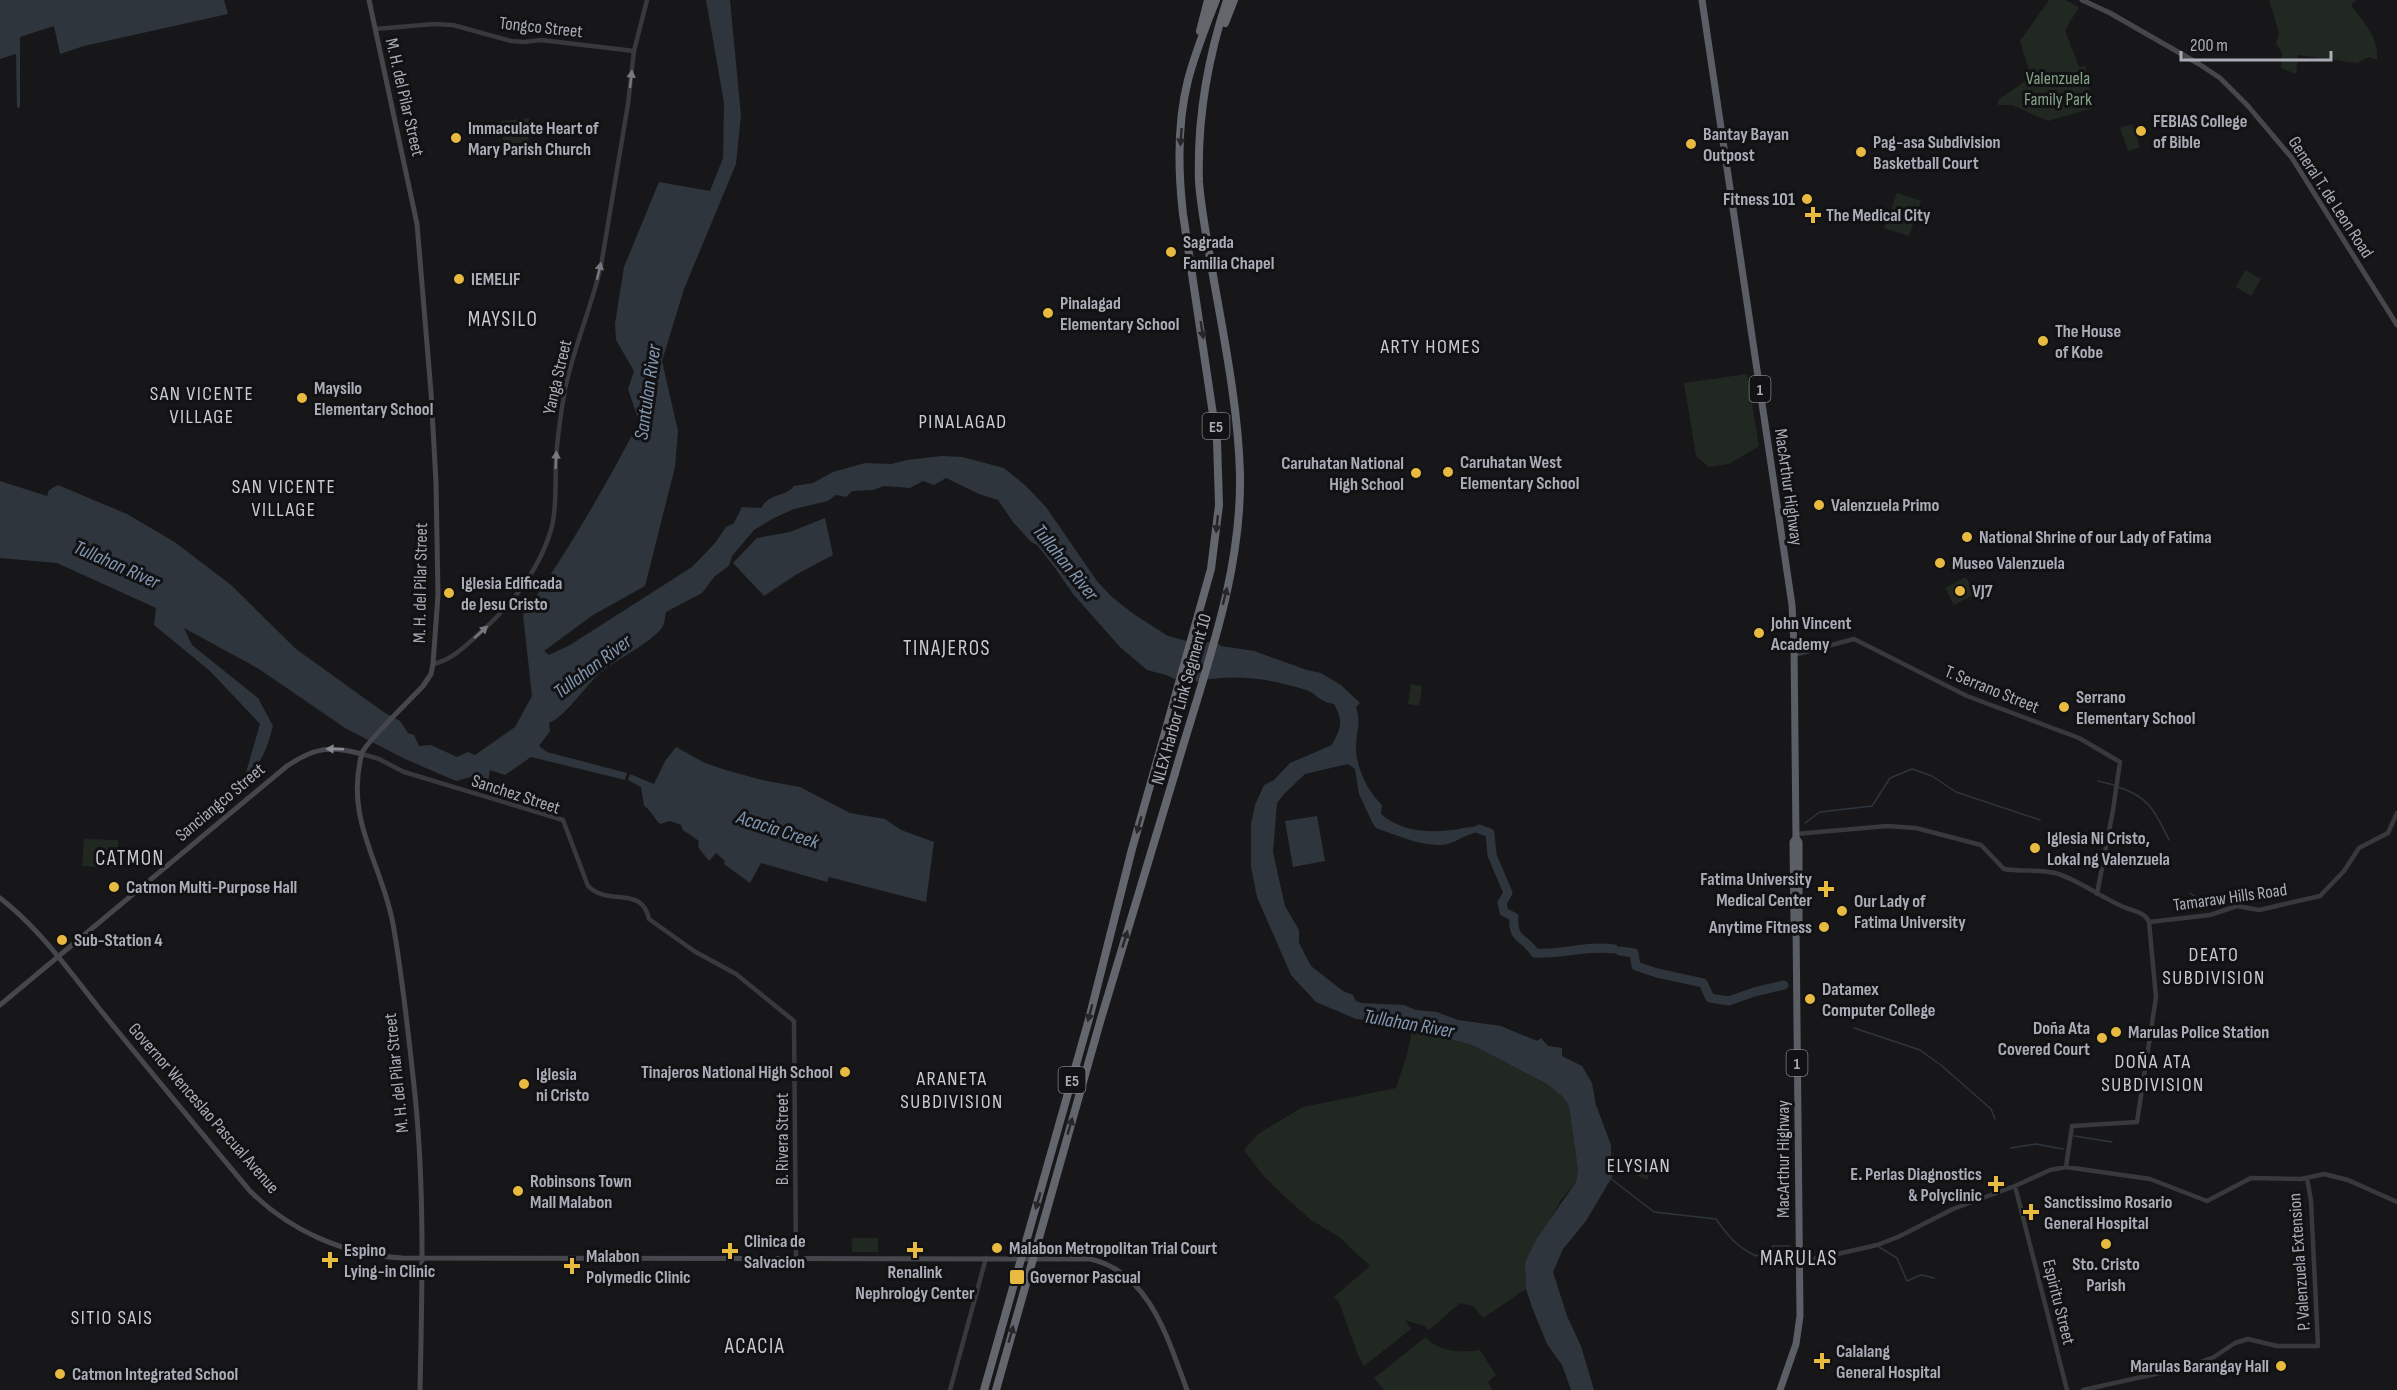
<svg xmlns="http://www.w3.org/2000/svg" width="2397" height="1390" font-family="'Sofia Sans Condensed',sans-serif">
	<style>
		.green { fill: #212822 }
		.water { fill: #2e353c }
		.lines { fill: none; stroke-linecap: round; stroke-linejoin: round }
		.stream { stroke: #2e353c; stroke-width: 1.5 }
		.river { stroke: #2e353c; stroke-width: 9 }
		.tertiary { stroke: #38393d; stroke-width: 4.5 }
		.secondary { stroke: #46474d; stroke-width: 5 }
		.trunk { stroke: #5c5e65; stroke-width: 7 }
		.motorway { stroke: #64666e; stroke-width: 8 }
		.rail-casing { stroke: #4f5056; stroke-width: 4 }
		.rail { stroke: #121214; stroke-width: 1.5; stroke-dasharray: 4.5; stroke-linecap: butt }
		.motorway-bridge { stroke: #64666e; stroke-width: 8 }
		.oneway { fill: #777981 }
		.oneway2 { fill: #26272a }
		.oneway3 { fill: #878993 }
		.poi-dot { fill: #e8ba40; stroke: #121214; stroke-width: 2 }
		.labels { text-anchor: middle; stroke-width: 6; stroke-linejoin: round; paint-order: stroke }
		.shield { fill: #121214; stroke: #7c7e87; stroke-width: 1.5 }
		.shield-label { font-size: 16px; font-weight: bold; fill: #aaadb8 }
		.street-label { font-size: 18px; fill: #aaadb8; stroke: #121214 }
		.park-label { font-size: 18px; fill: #82a286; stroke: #121214 }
		.poi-label { font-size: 18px; font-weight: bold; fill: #aaadb8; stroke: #121214; text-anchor: start }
		.neighbourhood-label { font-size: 20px; letter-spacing: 1.5px; fill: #caccd4; stroke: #121214 }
		.water-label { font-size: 20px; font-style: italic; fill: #8398b1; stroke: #121214 }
		.quarter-label { font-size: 21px; letter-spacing: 1.5px; fill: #caccd4; stroke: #121214 }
	</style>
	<rect width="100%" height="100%" fill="#171719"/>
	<path class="green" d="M2049,0h16l14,7 -14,23 14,37 6,-1 8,42 -45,13 -36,-16h-14v-5l33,-23 -11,-36z
		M2269,0h87l-5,5c13,18 28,32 26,55l-8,-3 -12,6 -59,-8 -2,19 -15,-6 1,-15 -6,-9 3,-12z
		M529,118l-1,30 -24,1 -3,-28z
		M2132,124l8,23 -12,4 -8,-23z
		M1897,193l24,8 -12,35 -25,-8z
		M2245,270l16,9 -10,17 -15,-9z
		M1747,374l12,72 -30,18 -20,3 -13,-11 -12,-73z
		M1966,577l9,17 -21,11 -9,-17z
		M1411,684l11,2 -3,20 -11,-2z
		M84,839l34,1v24l-4,4 -32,-2z
		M1412,1030l60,15 75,39 16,13 6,9 9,64 -2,12 -15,18 -11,20 -13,18 -12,24 1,27 -43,29 -10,-12 -13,-3 -31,27 -5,-4 -19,-6 6,9 -47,37 -6,-11 -19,-53 -5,-5 36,-31 -32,-30 -27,-16 -29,-26 -20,-20 -18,-24 14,-16 45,-27 93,-19 11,-34z
		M1644,1156l11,5 -8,19 -11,-5z
		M852,1238h26v14h-26z
		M1426,1337c11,15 37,16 54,13l16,25 -8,7 4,8h-108l-10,-12z"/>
	<path class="water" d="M0,0h224l4,14 -144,32 -24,8 -6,-28 -34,11v70l-3,1 -1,-54 -16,5z
		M706,0h24l11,115 -5,49 -52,125 -22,72 16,70 -3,36 -30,119 -52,29 -49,36 5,4 21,-10 122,-78 23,-24 11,-16 8,-4 8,-16 19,1c11,-17 22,-9 33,-22l19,-3 20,-11 32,-9 26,1 16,-4 35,-4 20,1 42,11 22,18 20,21 51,74 14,15 21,17 36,23 30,8 16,-3 7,5 33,5 53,19 14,3 20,12 19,18 -4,4c5,17 1,22 0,38 -1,20 11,46 26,60l-1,9c19,17 46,19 72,16 13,-2 25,-7 37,0l-3,3c-15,-5 -30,11 -45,12 -22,1 -46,-10 -66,-17l-3,-4 -14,-30 -4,-25 -7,-5 -43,10 -21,20 -7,9 -4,49 12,54 14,24v13l12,23 32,25 10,4 3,6 6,2 42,2 12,5 21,2 21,8 43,6 36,15 4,-3 7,8 14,2v8l20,10 10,17 4,22 15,40 1,32 -26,44 -23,28 -10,23 14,44 14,30 13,44h-23l-9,-25 -15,-21 -15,-37 -6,-18 -1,-27 12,-24 39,-56 2,-12 -9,-64 -6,-9 -16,-13 -75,-39 -87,-23 -29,-3 -40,-17 -25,-27 -34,-78 -6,-30v-43l4,-19 9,-20 10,-5 16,-17 42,-18c10,-19 11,-23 2,-41 -17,-3 -16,-10 -28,-14 -40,-13 -80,-17 -120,-6l-20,-9 -19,-5 -27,-23 -47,-53 -18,-26 -18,-23 -6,-3 -18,-20 -15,-22 -19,-6 -33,-16 -12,7 -11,-4 -13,7 -26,-2 -11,4 -21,1 -6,6 -10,-2 -8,6 -34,8 -22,10 -18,11 -22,26 -3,10 -14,10 -13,17 -36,19c-1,3 -1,10 -3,14 -7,13 -44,33 -57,42 -18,13 -39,48 -57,55l1,8 -11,15 8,6 80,21 -2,7 -94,-23 -26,18 -15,-5 -2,13 -17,-6 -15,4 -51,-22 -60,-31 -86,-59 -75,-41 8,17 66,53 15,28c-6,22 -9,35 -28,50l15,-52 -50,-53 -56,-46 2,-17 -99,-45 -57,-5v-77l47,15 2,-6 9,-5 69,29 49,29 55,42 65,64 89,64 15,8 8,12 6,2 5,11 12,-1 26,12 11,-5 7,3 40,-28 17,-31 -9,-81c44,-62 81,-126 116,-193l-11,-33 6,-18 -18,-31 -1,-16 9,-57 35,-85 51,9 13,-33 1,-55z
		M825,518l8,37 -36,19 -33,22 -31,-33 24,-25 33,-6z
		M676,747l29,16 21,7 36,10 38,7 50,26 35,6 16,11 33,12 -8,60 -97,-25 -2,5 -66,-19 -11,20 -26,-19 1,-3 -9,-8 -7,8 -11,-14 1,-6 -16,-11 -2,-5 -11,-4 -10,3c-6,-6 -10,-15 -16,-18l-3,-19 -13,-7 2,-6 24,10 11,-23z
		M1317,816l8,45 -32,6 -8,-46z"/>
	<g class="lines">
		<path class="stream" d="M2098,781l16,4
			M2118,787c32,10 37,25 51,53
			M1805,823l15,-11 52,-6 18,-28 22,-9 20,7 24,16 84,28
			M2190,893c12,9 18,11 31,5
			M1854,1028l66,22 22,16 49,43 4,10
			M2074,1136l38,6
			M2011,1148l25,-4 27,5
			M1610,1178l44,34 62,7c12,17 21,28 40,37l18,-10h16
			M1879,1247l18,11 10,23 14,-6 13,3"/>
		<path class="river" d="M1479,829l11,4 2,22 16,38 -6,10 2,9 10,5c-2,24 10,19 21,36 27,2 52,-8 79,-4
			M1620,951l14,2 2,13 21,7 46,10 7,15 19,3 25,-9 30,-7"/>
		<path class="tertiary" d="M375,29l59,-5 19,1 58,16 13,1 17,-2 93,11
			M1794,655l60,-16 113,57 112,42 41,24 -7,48 -16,84
			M433,664c20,-4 34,-20 49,-33 30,-27 57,-61 69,-101 6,-22 4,-49 5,-73 2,-23 5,-45 9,-68 9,-42 26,-81 36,-123l27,-162 6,-53 13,-51
			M362,754l17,5 25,13 159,48 25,66c21,21 54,-1 61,33l45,32 42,23 58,47 2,237
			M1796,834l91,-8 29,2 65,17 23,24c17,3 34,0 51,4 23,6 48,26 71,35 9,3 19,5 23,14
			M2149,922l61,-7 27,-9 22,4 61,-14 24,-25 15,-23 29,-15 9,-20
			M2066,1167l6,-41 65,-4 19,-125 -7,-75
			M2015,1186l52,204
			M1799,1260l21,-2 57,-13 21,-8 55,-28 62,-23 35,-16 16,-3 84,12 57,22 44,-23 50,1 23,-5 24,6 49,22
			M950,1390l36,-132
			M2083,1390l104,-23 27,-10 21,-14 13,-4 29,7h41l-7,-145 -4,-23"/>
		<path class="secondary" d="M369,0l48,224 14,168 5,90 2,113 -5,69 -2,10 -8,12c-10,11 -58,57 -61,67 -18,67 20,110 31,171 10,56 16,115 22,171 10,98 7,197 5,295
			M2082,0l28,13 89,51 21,14 28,28 44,52 105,167
			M0,898c39,30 67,70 98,109 50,62 101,123 152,184 40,40 95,64 152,67l688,1c60,13 78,81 97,131
			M0,1005l287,-239c27,-18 43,-21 75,-12"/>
		<path class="trunk" d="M1702,0l90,605 2,41 2,192 -3,4 1,79 2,4 4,391 -4,28 -16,46
			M1796,838l3,4v79l-3,4"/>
		<path class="motorway" d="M1225,23l9,-23
			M1200,31l8,-31
			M1155,768l56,-199 8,-64 -2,-64 -34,-227c-5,-44 -6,-91 5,-134 7,-27 18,-54 28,-80
			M1175,773c28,-98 67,-196 65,-299 -2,-72 -18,-145 -30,-216 -4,-25 -9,-50 -11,-76 -2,-63 8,-122 28,-182"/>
		<defs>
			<path id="rail" d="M986,1390l31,-113"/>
		</defs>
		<use href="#rail" class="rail-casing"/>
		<use href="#rail" class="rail"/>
		<path class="motorway-bridge" d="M984,1390l105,-371 43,-170 23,-81
			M996,1390l104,-368 75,-249"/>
	</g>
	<defs><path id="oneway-solid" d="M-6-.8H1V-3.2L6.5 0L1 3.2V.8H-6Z" transform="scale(1.5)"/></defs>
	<g class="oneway">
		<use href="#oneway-solid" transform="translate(631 79) rotate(-84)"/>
		<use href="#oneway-solid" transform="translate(599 271) rotate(-77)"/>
		<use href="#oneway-solid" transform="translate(556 460) rotate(-87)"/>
		<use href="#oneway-solid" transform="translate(481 632) rotate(-42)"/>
	</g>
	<g class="oneway2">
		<use href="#oneway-solid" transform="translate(1181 137) rotate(94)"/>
		<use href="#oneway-solid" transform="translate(1202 330) rotate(81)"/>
		<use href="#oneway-solid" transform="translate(1217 524) rotate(96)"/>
		<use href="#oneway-solid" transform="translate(1225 596) rotate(-76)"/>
		<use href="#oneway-solid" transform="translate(1139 825) rotate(106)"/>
		<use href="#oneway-solid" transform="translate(1125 939) rotate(-73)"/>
		<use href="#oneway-solid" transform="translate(1090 1013) rotate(105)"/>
		<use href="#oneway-solid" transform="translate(1070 1126) rotate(-74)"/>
		<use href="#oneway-solid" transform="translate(1038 1201) rotate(106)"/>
		<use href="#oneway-solid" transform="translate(1011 1334) rotate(-74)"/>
	</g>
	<use class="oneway3" href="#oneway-solid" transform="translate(335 749) rotate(-178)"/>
	<g class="poi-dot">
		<circle cx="2141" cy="131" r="6"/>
		<circle cx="456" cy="138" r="6"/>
		<circle cx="1691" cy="144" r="6"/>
		<circle cx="1861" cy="152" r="6"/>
		<circle cx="1807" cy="199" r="6"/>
		<path d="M1810 206h6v6h6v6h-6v6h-6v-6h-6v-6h6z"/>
		<circle cx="1171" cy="252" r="6"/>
		<circle cx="459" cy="279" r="6"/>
		<circle cx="1048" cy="313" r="6"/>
		<circle cx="2043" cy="341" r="6"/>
		<circle cx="302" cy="398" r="6"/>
		<circle cx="1448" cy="472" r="6"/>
		<circle cx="1416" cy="473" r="6"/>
		<circle cx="1819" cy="505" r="6"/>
		<circle cx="1967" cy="537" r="6"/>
		<circle cx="1940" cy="563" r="6"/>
		<circle cx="1960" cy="591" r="6"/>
		<circle cx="449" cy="593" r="6"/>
		<circle cx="1759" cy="633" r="6"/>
		<circle cx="2064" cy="707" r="6"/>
		<circle cx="2035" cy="848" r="6"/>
		<circle cx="114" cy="887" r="6"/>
		<path d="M1823 880h6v6h6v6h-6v6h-6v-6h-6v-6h6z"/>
		<circle cx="1842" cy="911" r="6"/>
		<circle cx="1824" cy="927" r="6"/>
		<circle cx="62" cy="940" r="6"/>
		<circle cx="1810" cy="999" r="6"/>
		<circle cx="2116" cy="1032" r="6"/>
		<circle cx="2102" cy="1038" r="6"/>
		<circle cx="845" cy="1072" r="6"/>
		<circle cx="524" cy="1084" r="6"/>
		<path d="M1993 1175h6v6h6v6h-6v6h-6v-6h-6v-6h6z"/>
		<circle cx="518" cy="1191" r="6"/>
		<path d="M2028 1203h6v6h6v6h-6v6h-6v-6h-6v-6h6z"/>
		<circle cx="2106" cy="1244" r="6"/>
		<circle cx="997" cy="1248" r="6"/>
		<path d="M912 1241h6v6h6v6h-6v6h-6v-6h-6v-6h6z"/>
		<path d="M727 1242h6v6h6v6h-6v6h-6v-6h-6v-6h6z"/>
		<path d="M327 1251h6v6h6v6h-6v6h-6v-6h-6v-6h6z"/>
		<path d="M569 1257h6v6h6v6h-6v6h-6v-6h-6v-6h6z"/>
		<rect x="1009" y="1269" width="16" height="16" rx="3"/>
		<path d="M1819 1352h6v6h6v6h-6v6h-6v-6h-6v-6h6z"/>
		<circle cx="2281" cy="1366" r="6"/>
		<circle cx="60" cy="1374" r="6"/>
	</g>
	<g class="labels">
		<g class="shield">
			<rect x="1749.5" y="376" width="21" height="26" rx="4.5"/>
			<rect x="1202.5" y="413" width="27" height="26" rx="4.5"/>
			<rect x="1786.5" y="1050" width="21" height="26" rx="4.5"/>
			<rect x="1058.5" y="1067" width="27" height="26" rx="4.5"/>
		</g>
		<g class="shield-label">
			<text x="1760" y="395">1</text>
			<text x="1216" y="432">E5</text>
			<text x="1797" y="1069">1</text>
			<text x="1072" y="1086">E5</text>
		</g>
		<g class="street-label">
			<text transform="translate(541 27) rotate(6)" y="6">Tongco Street</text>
			<text transform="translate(405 97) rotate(77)" y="6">M. H. del Pilar Street</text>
			<text transform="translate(2331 197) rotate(57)" y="6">General T. de Leon Road</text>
			<text transform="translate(557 377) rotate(-77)" y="6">Yanga Street</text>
			<text transform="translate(1789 487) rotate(82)" y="6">MacArthur Highway</text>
			<text transform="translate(420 583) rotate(-89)" y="6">M. H. del Pilar Street</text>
			<text transform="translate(1992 689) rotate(22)" y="6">T. Serrano Street</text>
			<text transform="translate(1181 699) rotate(-74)" y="6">NLEX Harbor Link Segment 10</text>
			<text transform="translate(516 794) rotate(18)" y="6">Sanchez Street</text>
			<text transform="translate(220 802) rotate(-40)" y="6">Sanciangco Street</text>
			<text transform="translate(2230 897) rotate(-8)" y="6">Tamaraw Hills Road</text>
			<text transform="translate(396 1073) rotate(-96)" y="6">M. H. del Pilar Street</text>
			<text transform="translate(204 1108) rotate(49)" y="6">Governor Wenceslao Pascual Avenue</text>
			<text transform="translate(782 1139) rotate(-90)" y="6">B. Rivera Street</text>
			<text transform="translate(1783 1159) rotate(-90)" y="6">MacArthur Highway</text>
			<text transform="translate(2299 1262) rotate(-94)" y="6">P. Valenzuela Extension</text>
			<text transform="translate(2059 1302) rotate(76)" y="6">Espiritu Street</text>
		</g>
		<g class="park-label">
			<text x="2058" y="84">Valenzuela<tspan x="2058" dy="21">Family Park</tspan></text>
		</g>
		<g class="poi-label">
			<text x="2153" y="127">FEBIAS College<tspan x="2153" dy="21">of Bible</tspan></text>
			<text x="468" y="134">Immaculate Heart of<tspan x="468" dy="21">Mary Parish Church</tspan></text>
			<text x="1703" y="140">Bantay Bayan<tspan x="1703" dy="21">Outpost</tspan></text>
			<text x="1873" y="148">Pag-asa Subdivision<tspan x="1873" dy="21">Basketball Court</tspan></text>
			<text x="1795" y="205" text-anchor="end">Fitness 101</text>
			<text x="1826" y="221">The Medical City</text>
			<text x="1183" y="248">Sagrada<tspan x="1183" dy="21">Familia Chapel</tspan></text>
			<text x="471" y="285">IEMELIF</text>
			<text x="1060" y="309">Pinalagad<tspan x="1060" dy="21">Elementary School</tspan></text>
			<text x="2055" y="337">The House<tspan x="2055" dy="21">of Kobe</tspan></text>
			<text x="314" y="394">Maysilo<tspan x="314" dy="21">Elementary School</tspan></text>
			<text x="1460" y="468">Caruhatan West<tspan x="1460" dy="21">Elementary School</tspan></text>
			<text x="1404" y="469" text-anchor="end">Caruhatan National<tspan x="1404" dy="21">High School</tspan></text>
			<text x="1831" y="511">Valenzuela Primo</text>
			<text x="1979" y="543">National Shrine of our Lady of Fatima</text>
			<text x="1952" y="569">Museo Valenzuela</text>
			<text x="461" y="589">Iglesia Edificada<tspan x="461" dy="21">de Jesu Cristo</tspan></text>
			<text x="1972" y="597">VJ7</text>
			<text x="1771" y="629">John Vincent<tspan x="1771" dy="21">Academy</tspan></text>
			<text x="2076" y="703">Serrano<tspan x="2076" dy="21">Elementary School</tspan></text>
			<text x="2047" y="844">Iglesia Ni Cristo,<tspan x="2047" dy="21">Lokal ng Valenzuela</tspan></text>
			<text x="1812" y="885" text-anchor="end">Fatima University<tspan x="1812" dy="21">Medical Center</tspan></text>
			<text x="126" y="893">Catmon Multi-Purpose Hall</text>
			<text x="1854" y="907">Our Lady of<tspan x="1854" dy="21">Fatima University</tspan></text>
			<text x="1812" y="933" text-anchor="end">Anytime Fitness</text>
			<text x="74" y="946">Sub-Station 4</text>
			<text x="1822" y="995">Datamex<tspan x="1822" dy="21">Computer College</tspan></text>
			<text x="2090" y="1034" text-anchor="end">Doña Ata<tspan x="2090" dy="21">Covered Court</tspan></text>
			<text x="2128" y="1038">Marulas Police Station</text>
			<text x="833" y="1078" text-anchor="end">Tinajeros National High School</text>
			<text x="536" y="1080">Iglesia<tspan x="536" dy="21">ni Cristo</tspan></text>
			<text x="1982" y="1180" text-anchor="end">E. Perlas Diagnostics<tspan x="1982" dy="21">&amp; Polyclinic</tspan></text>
			<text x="530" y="1187">Robinsons Town<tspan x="530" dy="21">Mall Malabon</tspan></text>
			<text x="2044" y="1208">Sanctissimo Rosario<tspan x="2044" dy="21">General Hospital</tspan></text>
			<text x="744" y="1247">Clinica de<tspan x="744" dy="21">Salvacion</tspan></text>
			<text x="1009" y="1254">Malabon Metropolitan Trial Court</text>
			<text x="344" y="1256">Espino<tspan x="344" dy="21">Lying-in Clinic</tspan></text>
			<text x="586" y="1262">Malabon<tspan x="586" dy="21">Polymedic Clinic</tspan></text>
			<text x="2106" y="1270" text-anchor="middle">Sto. Cristo<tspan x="2106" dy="21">Parish</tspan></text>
			<text x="915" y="1278" text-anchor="middle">Renalink<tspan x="915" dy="21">Nephrology Center</tspan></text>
			<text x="1030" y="1283">Governor Pascual</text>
			<text x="1836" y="1357">Calalang<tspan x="1836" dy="21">General Hospital</tspan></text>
			<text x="2269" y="1372" text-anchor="end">Marulas Barangay Hall</text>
			<text x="72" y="1380">Catmon Integrated School</text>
		</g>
		<g class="neighbourhood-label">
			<text x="1431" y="353">ARTY HOMES</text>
			<text x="202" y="400">SAN VICENTE<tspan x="202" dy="23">VILLAGE</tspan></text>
			<text x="963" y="428">PINALAGAD</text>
			<text x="284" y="493">SAN VICENTE<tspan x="284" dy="23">VILLAGE</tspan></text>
			<text x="2214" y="961">DEATO<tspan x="2214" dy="23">SUBDIVISION</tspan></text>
			<text x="2153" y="1068">DOÑA ATA<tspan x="2153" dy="23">SUBDIVISION</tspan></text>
			<text x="952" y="1085">ARANETA<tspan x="952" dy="23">SUBDIVISION</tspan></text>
			<text x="1639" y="1172">ELYSIAN</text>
			<text x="112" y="1324">SITIO SAIS</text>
		</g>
		<g class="water-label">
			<text transform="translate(647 392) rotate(-82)" y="7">Santulan River</text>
			<text transform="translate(1066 562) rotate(51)" y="7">Tullahan River</text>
			<text transform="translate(117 564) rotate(24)" y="7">Tullahan River</text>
			<text transform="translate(592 666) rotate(-37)" y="7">Tullahan River</text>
			<text transform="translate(778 829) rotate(18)" y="7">Acacia Creek</text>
			<text transform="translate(1409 1023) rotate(10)" y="7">Tullahan River</text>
		</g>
		<g class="quarter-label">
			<text x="503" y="326">MAYSILO</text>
			<text x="947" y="655">TINAJEROS</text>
			<text x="130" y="865">CATMON</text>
			<text x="1799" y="1265">MARULAS</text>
			<text x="755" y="1353">ACACIA</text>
		</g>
	</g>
	<path d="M2181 51v9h150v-9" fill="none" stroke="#aaadb8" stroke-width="3"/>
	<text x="2190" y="51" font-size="18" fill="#aaadb8" stroke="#121214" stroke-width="4.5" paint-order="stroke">200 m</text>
</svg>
